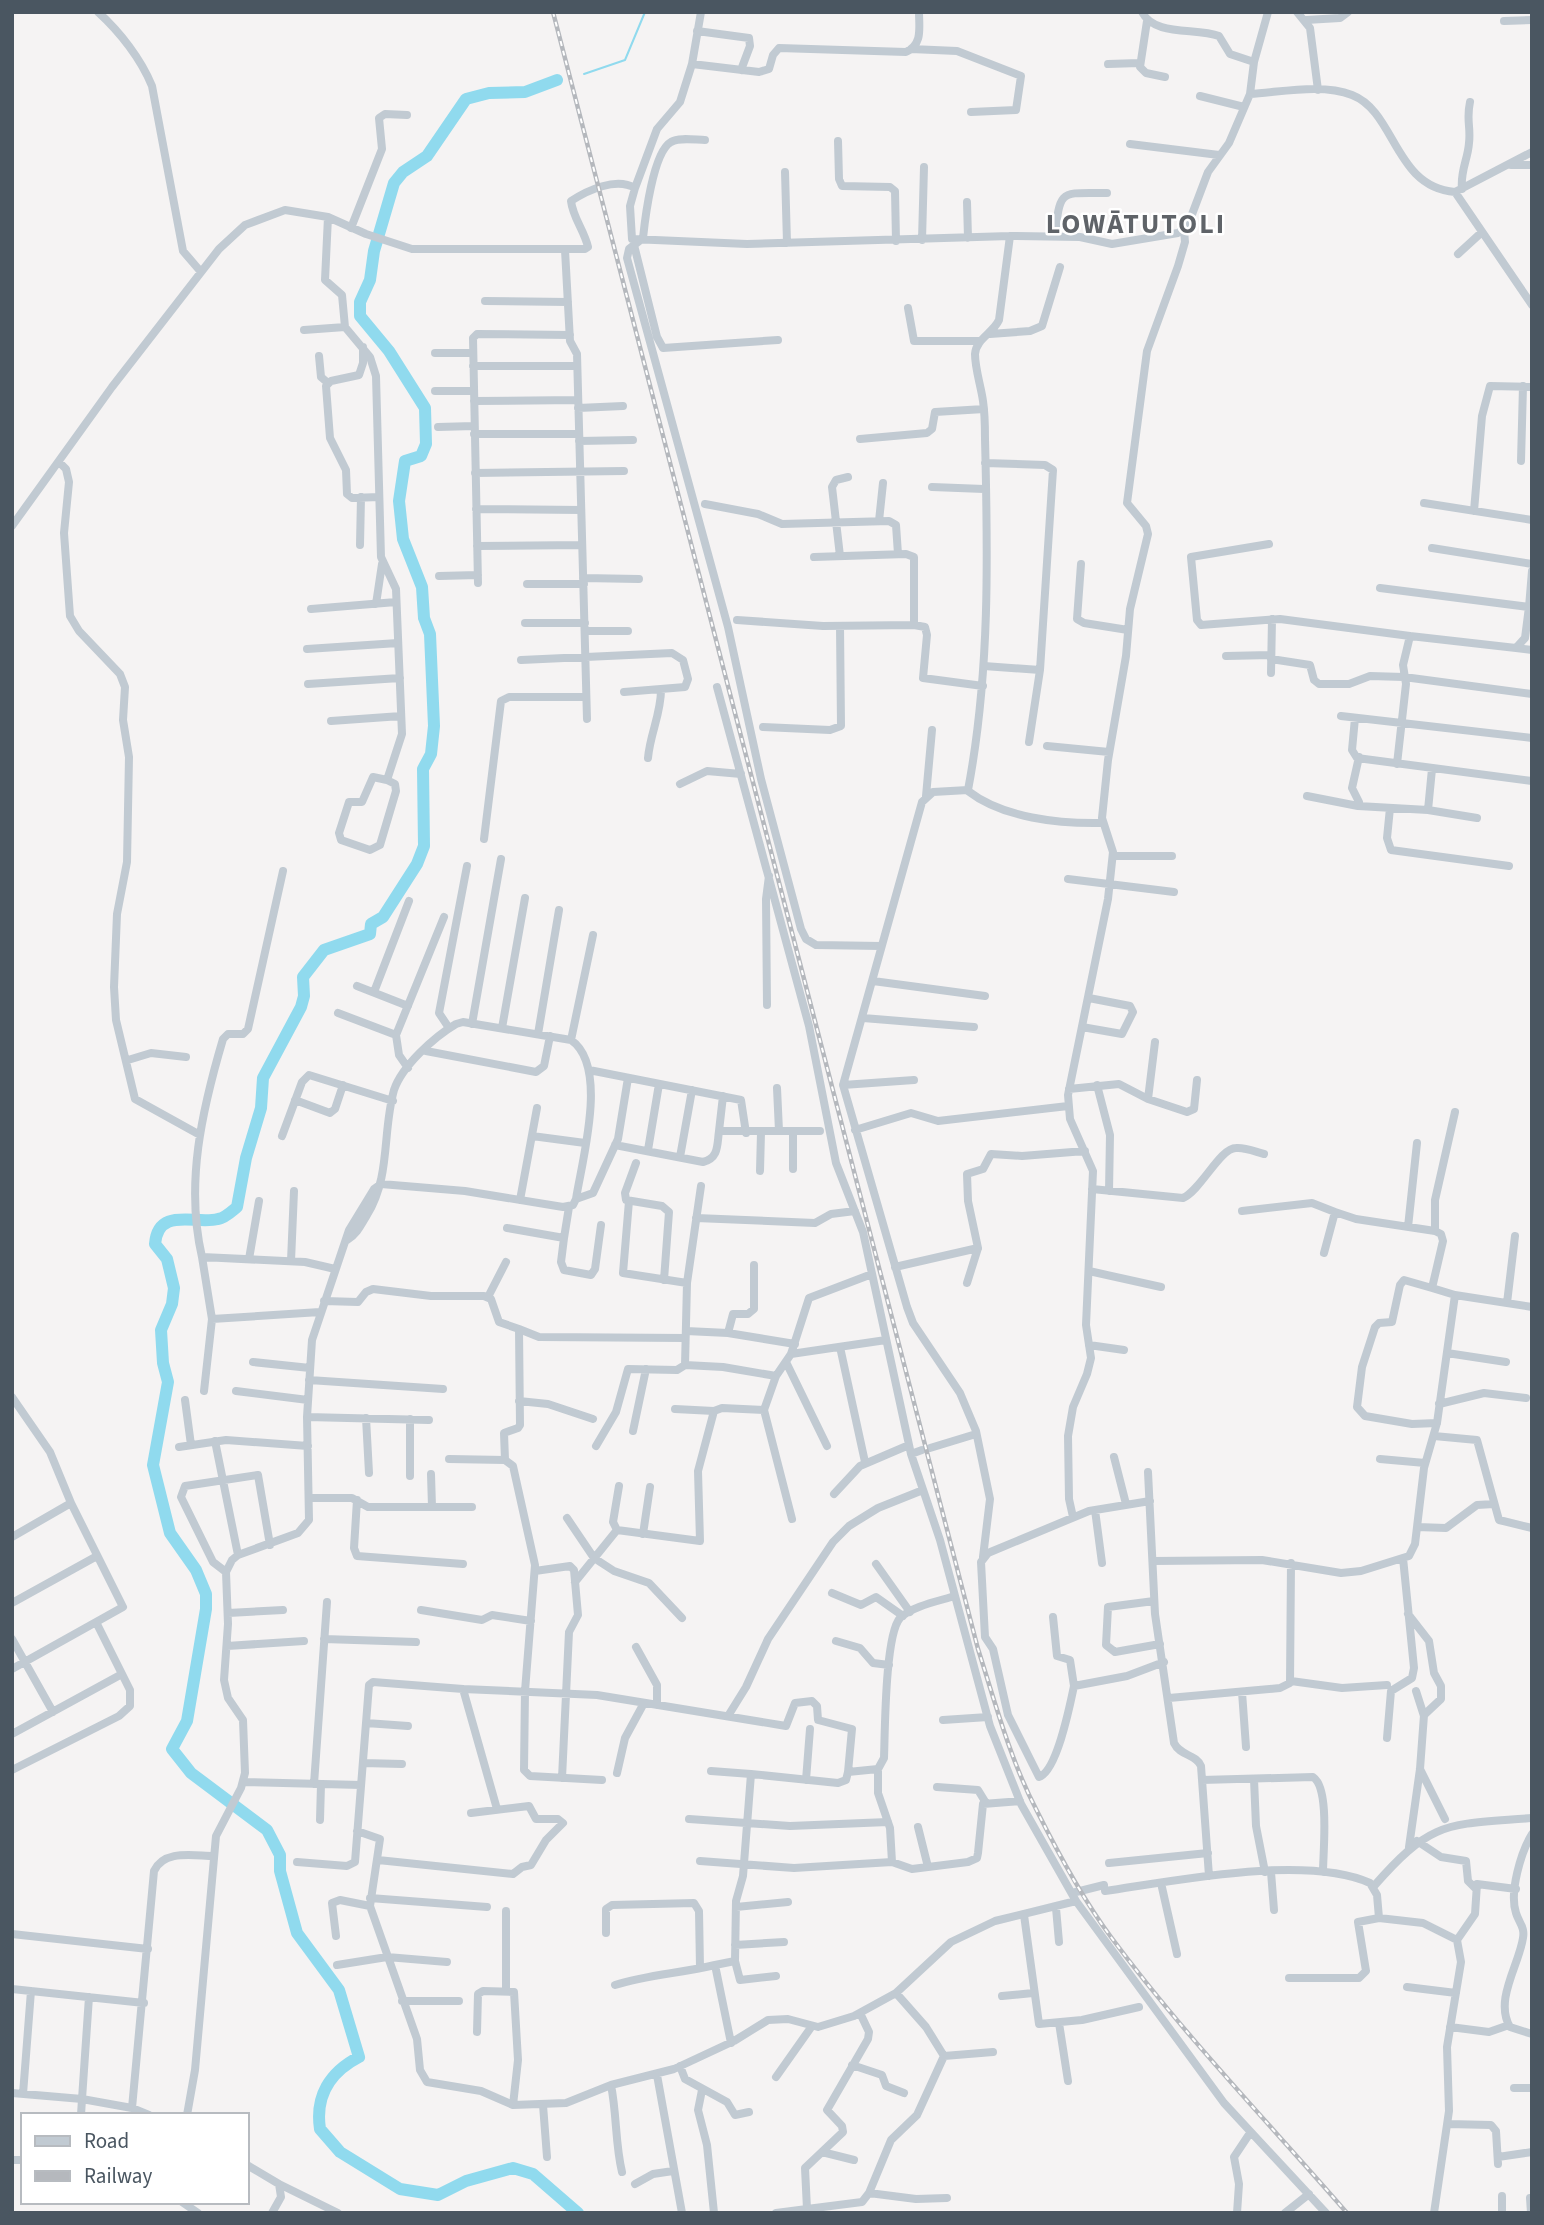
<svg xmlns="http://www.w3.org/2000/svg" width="1544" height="2225" font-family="'Source Sans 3',sans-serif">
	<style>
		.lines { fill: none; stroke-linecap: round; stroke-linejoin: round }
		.stream { stroke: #90daee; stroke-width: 2 }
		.river { stroke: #90daee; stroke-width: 12 }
		.minor { stroke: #c1cad2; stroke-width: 8 }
		.rail-casing { stroke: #b5b8bd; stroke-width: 4.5 }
		.rail { stroke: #fff; stroke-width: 2; stroke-dasharray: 5; stroke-linecap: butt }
		.labels { text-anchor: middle; stroke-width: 5; stroke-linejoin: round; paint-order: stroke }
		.district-label { font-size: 28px; font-weight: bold; letter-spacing: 2px; fill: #5f6368; stroke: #fff }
	</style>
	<rect width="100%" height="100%" fill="#f5f3f3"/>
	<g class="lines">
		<path class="stream" d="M584,74l41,-14 20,-48"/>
		<path class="river" d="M557,80l-32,12 -36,1 -23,6 -39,57 -24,16 -9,11 -20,68 -4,29 -10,22v14l29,35 36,57 1,36 -5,12 -16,5 -6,40 4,38 19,48 2,31 6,16 4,92 -3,28 -8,15 1,77 -7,18 -34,53 -12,7 -1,10 -46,16 -21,27 1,19 -3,11 -38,71 -2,30 -15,50 -9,49c-6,5 -12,11 -19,12 -22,6 -60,-13 -63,25l12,15 7,29 -2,16 -11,26 2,33 5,19 -15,83 17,68 26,37 10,24v15l-19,112 -15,28 19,24 76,57 13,25v16l17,62 42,57 20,67c-29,15 -44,39 -39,72l20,23 60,37 38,6 28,-14 47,-13 20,6 45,39"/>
		<path class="minor" d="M98,12c22,20 43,47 54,74l31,165 18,21
			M1142,12c13,25 54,15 77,24l11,18 24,8
			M1297,12l13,16 8,62
			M1306,20l34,-2 8,-6
			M1147,21l-7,46 6,6 19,4
			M1504,21l28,-1
			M697,31l52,7 1,8 -9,24
			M911,49l46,2 64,25 -5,34 -45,2
			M692,64l67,8 10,-3 4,-14 6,-7 127,4c17,-8 13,-24 13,-40
			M1108,64l31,-1
			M1250,94c32,-2 72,-11 102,1 44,17 42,92 103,97l77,-40
			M1200,96l44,11
			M705,140c-9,0 -26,-3 -34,2 -18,10 -26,77 -28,96l-14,11 -2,9 101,369 33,152 40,150 5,10 10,6 65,1
			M838,141l1,38 3,7 48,1 5,4 1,50
			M1130,144l89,11
			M1511,165h21
			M785,172l2,71
			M635,188l22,-59 23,-27 12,-38 9,-52
			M1462,189c-2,-18 6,-30 7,-46 2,-16 -3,-23 1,-41
			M1455,192l77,113
			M967,202l1,36
			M328,217l-3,63 17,15 3,32 25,30 6,19 5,181 15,32 6,145 -15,46 8,4 1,7 -16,54 -10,5 -29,-10 -2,-7 10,-31h13l11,-25 14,3
			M351,228l31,-79 -3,-31 6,-4 22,1
			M1055,237c5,-49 5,-44 52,-44
			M922,240l2,-73
			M634,245l23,92 6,11 115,-8
			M565,250l5,91 7,13 10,365
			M1458,254l24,-22
			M485,301l83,1
			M908,308l6,33h66
			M304,330l41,-3
			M990,334l40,-3 12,-5 18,-59
			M363,347v16l-4,12 -28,6 -5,5 4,52 16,32 1,24 5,4 27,-1
			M435,353h38
			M319,356l2,21 7,6
			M473,366h104
			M435,391h38
			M474,401l104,-1
			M578,408l45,-2
			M438,427l36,-1
			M474,434h105
			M860,439l67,-6 5,-4 3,-17 49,-3
			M579,441l54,-1
			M1521,461l2,-75
			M59,462l7,7 3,13 -5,51 6,83 9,15 41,43 5,13 -2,33 6,37 -2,105 -10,52 -3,73 2,33 19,79 65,36
			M985,463l60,2 8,5 -13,200
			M475,473l149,-2
			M932,487l52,2
			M1424,503l108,17
			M705,504l53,10 24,10 107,-3 7,4 2,29
			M476,509l105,1
			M1474,511l8,-95 8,-30 42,1
			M879,521l4,-38
			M12,526l100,-139 107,-138 26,-24 40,-15 43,7 38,17 46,15h173l3,-2c-4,-17 -15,-29 -17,-46 17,-11 45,-24 64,-13l-5,18 2,33 115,5 263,-8 70,1 32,7 66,-11 10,-8 20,-53 21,-29 21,-49 4,-32 14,-50
			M1269,544l-78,13 6,63 4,5 79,-6 130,17
			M360,545l1,-48
			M477,546l105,-1
			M1432,548l100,16
			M840,556l-8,-69 4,-7 12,-3
			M814,557l92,-3 8,3v68l11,2 2,8 -4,43 60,8
			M1081,564l-4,55 7,4 44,7
			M439,576l39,-1
			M583,578l56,1
			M478,583l-5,-245 4,-4 93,1
			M527,584h57
			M1380,588l149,19 3,-36
			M376,604l6,-40
			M311,609l85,-7
			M737,620l86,6 91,-1
			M525,623h60
			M585,631h43
			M1516,648l16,2
			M307,649l91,-6
			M1226,656l45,-1
			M1271,659l39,6 4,15 5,4h30l21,-8 34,1 128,17
			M521,660l151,-7 11,7 5,19 -3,8 -61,5
			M984,666l56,4 -11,72
			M1271,673l1,-54
			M308,684l92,-6
			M717,687l92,339 27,137 27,69 48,222 29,86 50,186 31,78 55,97
			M1341,716l191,22
			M1355,718l-3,32 5,8 175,23
			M331,721l70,-5
			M763,727l67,3 11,-4 -1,-100
			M1047,746l62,6
			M648,758c2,-24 13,-44 13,-68
			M1397,764l9,-80 -3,-19 7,-29 106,12 9,-10 4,-31h3
			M680,784l27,-13 34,3
			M968,791c35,27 91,33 135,32
			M926,796l6,-66
			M1307,796l51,10 70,4 4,-41
			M1359,802l-7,-14 7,-31
			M1390,808l-3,30 4,12 118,16
			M1428,810l49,8
			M484,839l17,-138 8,-4h77
			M1113,856h59
			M283,871l-35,158 -5,5h-15l-5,5c-21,71 -38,145 -21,218l103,5 30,7
			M1068,879l106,13
			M873,981l112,15
			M357,986l51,20
			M374,992l35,-91
			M767,1005l-1,-106 3,-23
			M338,1013l58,22
			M863,1018l111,9
			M472,1024l29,-165
			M1082,1027l40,7 11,-22 -3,-6 -41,-8
			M449,1028l-10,-15 28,-147
			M502,1028l23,-130
			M538,1034l21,-124
			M571,1040l22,-105
			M426,1051l110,21 8,-6 6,-30
			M128,1060l23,-7 35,4
			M408,1068l-9,-13 -3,-20 48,-118
			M589,1070l152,30 5,33
			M843,1085l71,-5
			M1097,1085l13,50 -1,56
			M777,1088l2,43
			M1069,1089l50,-5 29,15 39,13 7,-3 3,-29
			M1148,1099l7,-57
			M295,1100l35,13 5,-4 8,-24
			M855,1130l56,-17 27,8 130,-15
			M719,1131l4,-35
			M793,1131v38
			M282,1136l20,-54 7,-7 84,26
			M532,1136l53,7
			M615,1145l88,17c16,-4 14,-17 16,-31h101
			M648,1150l11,-66
			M680,1157l12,-67
			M636,1163l-11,30 1,7 36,6 7,6 -5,68
			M760,1171l1,-39
			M1092,1189l91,9c18,-8 37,-50 53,-50 9,-1 20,4 28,6
			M520,1200l17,-92
			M629,1201l-6,72 64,10
			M1242,1211l70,-8 23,9
			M696,1218l119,5 16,-9 24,-3
			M1408,1227l9,-84
			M507,1228l57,10 5,-31
			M1435,1231v-31l20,-88
			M564,1238l-3,24 3,8 27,5 4,-6 6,-44
			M347,1240c10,-6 14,-15 20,-25 24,-39 15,-82 27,-125 8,-24 40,-53 62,-66l7,-2 108,18c38,26 11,120 5,159l17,-6 25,-54 10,-61
			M1324,1253l11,-41 21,7 79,12 6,3 2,7 -11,47 23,7
			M202,1257l10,62 -8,72
			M249,1259l10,-58
			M291,1261l3,-70
			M895,1267l83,-19
			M1089,1271l72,16
			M967,1283l11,-35 -10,-47 -1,-27 16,-5 8,-15 31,2 63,-5
			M1432,1288l-28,-8 -4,5 -8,37 -13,1 -4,4 -13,40 -5,40 8,9 47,8 25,-1
			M488,1297l18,-35
			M324,1301l34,1 8,-10 7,-3 58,7h53l7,3 8,23 20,7
			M1507,1303l8,-67
			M212,1319l108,-7
			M686,1331l42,2 67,11
			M728,1333l5,-19h15l6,-5v-44
			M1089,1345l35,5
			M840,1347l25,115
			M1447,1353l59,9
			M791,1354l95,-14
			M253,1362l57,6
			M786,1362l41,84
			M685,1365l38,2 53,9
			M309,1380l134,9
			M236,1391l72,9
			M12,1397l38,55 21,51 -59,34
			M185,1400l6,45
			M519,1401l29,3 45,15
			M1439,1404l45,-11 42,5
			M675,1409l39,2
			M307,1417l122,3
			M366,1418l3,55
			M410,1419v57
			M633,1431l13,-62
			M1434,1436l43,4 22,80 33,8
			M215,1441l23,114
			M596,1446l20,-34 12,-43 49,1 8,-5 2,-82 14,-97
			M179,1447l47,-7 82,6
			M930,1448l46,-14
			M911,1454l11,-4
			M1114,1457l12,47
			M449,1459l56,1 8,6 22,99 -10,126 -1,79 6,6 72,4
			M1380,1459l45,4
			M505,1460l-1,-27 14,-5 2,-3 -1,-96 20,8 146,1
			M1148,1472l7,142 19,129c6,13 22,11 27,23l8,110
			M431,1474l1,33
			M834,1494l26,-28 49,-21
			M310,1498h42l16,9h104
			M357,1500l-3,48 3,8 106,8
			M1150,1501l-61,10 -101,42 -7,9 4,75 8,12 15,66 31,62c18,-6 31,-72 35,-91l53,-10 37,-14
			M1095,1510l7,53
			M1073,1517l-4,-18 -1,-63 5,-29 14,-33 4,-16 -5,-33 7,-154 -23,-52 -2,-24 40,-196 5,-47 -11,-34 6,-58 18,-104 4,-47 18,-75 -2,-8 -19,-23 20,-152 31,-85 7,-24 -1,-12
			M567,1518l27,40 20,13 35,12 33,35
			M792,1519l-28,-109 12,-34 15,-22 18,-56 63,-24
			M1417,1527l29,1 31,-23 17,-1
			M617,1530l-4,-8 6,-36
			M643,1534l7,-47
			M983,1557l7,-58 -14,-68 -16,-38 -47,-70 -6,-16 -64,-222 79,-283 11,-10 35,-2c22,-116 20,-234 17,-351 0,-13 0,-25 -2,-38 -2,-15 -8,-32 -8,-47 1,-15 18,-21 24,-34l11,-84
			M1153,1561l109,-1 79,13 20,-2 48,-15 6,-12 9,-76 13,-45 18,-128 77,12
			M876,1564l34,48
			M535,1571l35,-5 4,4 4,45 -9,17 -7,146
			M226,1572l-13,-10 -32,-65 4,-11 73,-11 12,70
			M575,1582l42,-52 83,11 -2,-70 16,-60 8,-3 42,2
			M832,1593l29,12 15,-8 27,19
			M1154,1601l-46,6 -2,38 9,7 45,-8
			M12,1603l85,-47
			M421,1610l61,10 10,-5 39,6
			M228,1613l55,-3
			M1408,1614l21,27 5,32 7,13v13l-17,16 -4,54 -11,78
			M1053,1617l4,39 13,4 4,26
			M12,1639l41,73
			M324,1639l92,3
			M836,1641l24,7 13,15 16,2
			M227,1646l77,-5
			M636,1647l21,38v20
			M12,1669l111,-62 -52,-104
			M1291,1681l51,7 45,-3
			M463,1689l34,120
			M1416,1691l8,25
			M1242,1692l4,55
			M1169,1698l111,-10 10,-5 1,-120
			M728,1716l18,-29 22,-48 65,-97 16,-16 29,-18 45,-18
			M943,1720l45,-3
			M366,1723l42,3
			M12,1734l110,-60
			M1387,1738l4,-47 21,-13 2,-10 -11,-110
			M363,1763l39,1
			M878,1769v24l12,35 2,34
			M1420,1769l25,50
			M12,1770l107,-54 11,-10v-16l-34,-68
			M711,1771l40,3
			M617,1773l8,-35 19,-35
			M1254,1779l2,47 9,46
			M806,1780l4,-51
			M1202,1780l111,-3c17,11 10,75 10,95
			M244,1782l117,3
			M314,1784l13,-182
			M937,1787l41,3 8,13
			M689,1819l101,7 98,-4
			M320,1820l1,-36
			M918,1827l10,40
			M357,1831l23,8 -10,67 47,133 3,31 7,12 54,9 32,14 53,-2 45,-18 63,-16 60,-28 34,-21 20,-1 30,8 36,-11 42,-23 55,-51 44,-21 81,-20 148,202 102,110
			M1532,1834c-11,18 -23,58 -16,79 3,10 9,14 7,25 -4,27 -29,62 -13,89l22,7
			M1417,1841l24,16 25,4 2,20 7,7
			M378,1860l135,14 9,-7 9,-2 15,-25 17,-17 -5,-4h-22l-7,-13 -58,7
			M700,1861l94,7 98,-6 20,7 56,-7 9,-4 1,-5 5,-49 37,-3
			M297,1862l50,4 8,-4 14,-177 4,-3 90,7 134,6 189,31 9,-23 17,-2 5,5 1,14 34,9 -4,43
			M1109,1863l99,-10
			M1271,1872l3,38
			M1161,1883l16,71
			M1374,1886c59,-67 72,-61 158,-68
			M1105,1891c69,-10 201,-37 265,-8l7,12 2,23 44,5 34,17 4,22 -14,85 2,64 -15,102
			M1072,1893l32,-8
			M370,1898l117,9
			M736,1907l52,-5
			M1056,1908l3,34
			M1024,1915l15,109 43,-4 57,-13
			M606,1933v-24l6,-4 82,-2 5,8 1,57
			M12,1934l136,15
			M336,1936l-4,-33 8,-3 30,6
			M1457,1940l18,-26 2,-30 39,5
			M735,1945l49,-3
			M735,1961l5,19 36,-4
			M337,1965l50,-8 60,5
			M1289,1978h70l7,-7 -8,-49 21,-4
			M615,1985c31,-10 67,-12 100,-20
			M1407,1987l49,6
			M12,1989l132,14
			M506,1990v-79
			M896,1993l30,34 18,29 49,-4
			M1002,1996l31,-3
			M402,2001h57
			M860,2013l9,19 -1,7 -41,71 15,16 1,6 -38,36 2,41 55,-7 7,-9 47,6 31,-1
			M1059,2023l9,58
			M1450,2027l39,5 20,-7
			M477,2032l1,-38 5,-3 31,1 4,68 -5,45
			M731,2043l-16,-78 20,-4 1,-60 7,-25 8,-102 87,9 8,-3 2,-8 30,-3 6,-11c1,-26 1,-123 16,-140 12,-12 39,-17 55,-22
			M852,2065l30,10 4,11 18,7
			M680,2066l5,13 42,23 8,13 14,-3
			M657,2075l25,138
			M776,2077l36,-51
			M611,2085c6,30 4,58 11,87
			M1514,2088h18
			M702,2090l-4,20 9,35 7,68
			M12,2093l70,6 7,-102
			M23,2094l8,-103
			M543,2105l4,52
			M132,2108l22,-237c10,-22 40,-15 60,-15
			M81,2115l1,-16 50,9 17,7
			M187,2115l8,-45 21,-234 25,-48 4,-15 -2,-53 -15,-22 -4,-18 4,-56 -2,-52 6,-12 6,-5 60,-22 11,-13 -2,-103 5,-77 37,-110 25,-41 7,-5 84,7 98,16 10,-2 3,-6
			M1448,2124l43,1 5,6 2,33
			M822,2152l32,8
			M1498,2157l34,-5
			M12,2160h11
			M247,2165l32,19 2,13 -9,16
			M279,2184l59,29
			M635,2184l18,-10 20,-3
			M869,2193l22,-53 26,-25 27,-59
			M1502,2196v17
			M1530,2198l1,15
			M182,2202l16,11
			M776,2213l31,-4
			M1237,2213l2,-29 -5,-27 16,-24
			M1285,2213l24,-19"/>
		<defs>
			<path id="rail" d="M553,12l425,1637c17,53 32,110 58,160 22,44 46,89 75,128 72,97 157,185 236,276"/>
		</defs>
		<use href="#rail" class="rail-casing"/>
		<use href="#rail" class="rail"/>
	</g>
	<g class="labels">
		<g class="district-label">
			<text x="1136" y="233">LOWĀTUTOLI</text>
		</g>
	</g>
	<rect width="1544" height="2225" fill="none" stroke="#4a5661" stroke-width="28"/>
	<rect x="21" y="2113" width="228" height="91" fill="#ffffff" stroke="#b7bbc0" stroke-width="2"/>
	<rect x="35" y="2136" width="35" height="10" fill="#c1cad2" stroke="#b7bbc0" stroke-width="2"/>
	<text x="84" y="2148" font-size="21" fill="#4a5661">Road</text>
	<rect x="35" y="2171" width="35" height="10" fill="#b5b8bd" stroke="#b7bbc0" stroke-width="2"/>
	<text x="84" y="2183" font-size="21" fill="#4a5661">Railway</text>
</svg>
